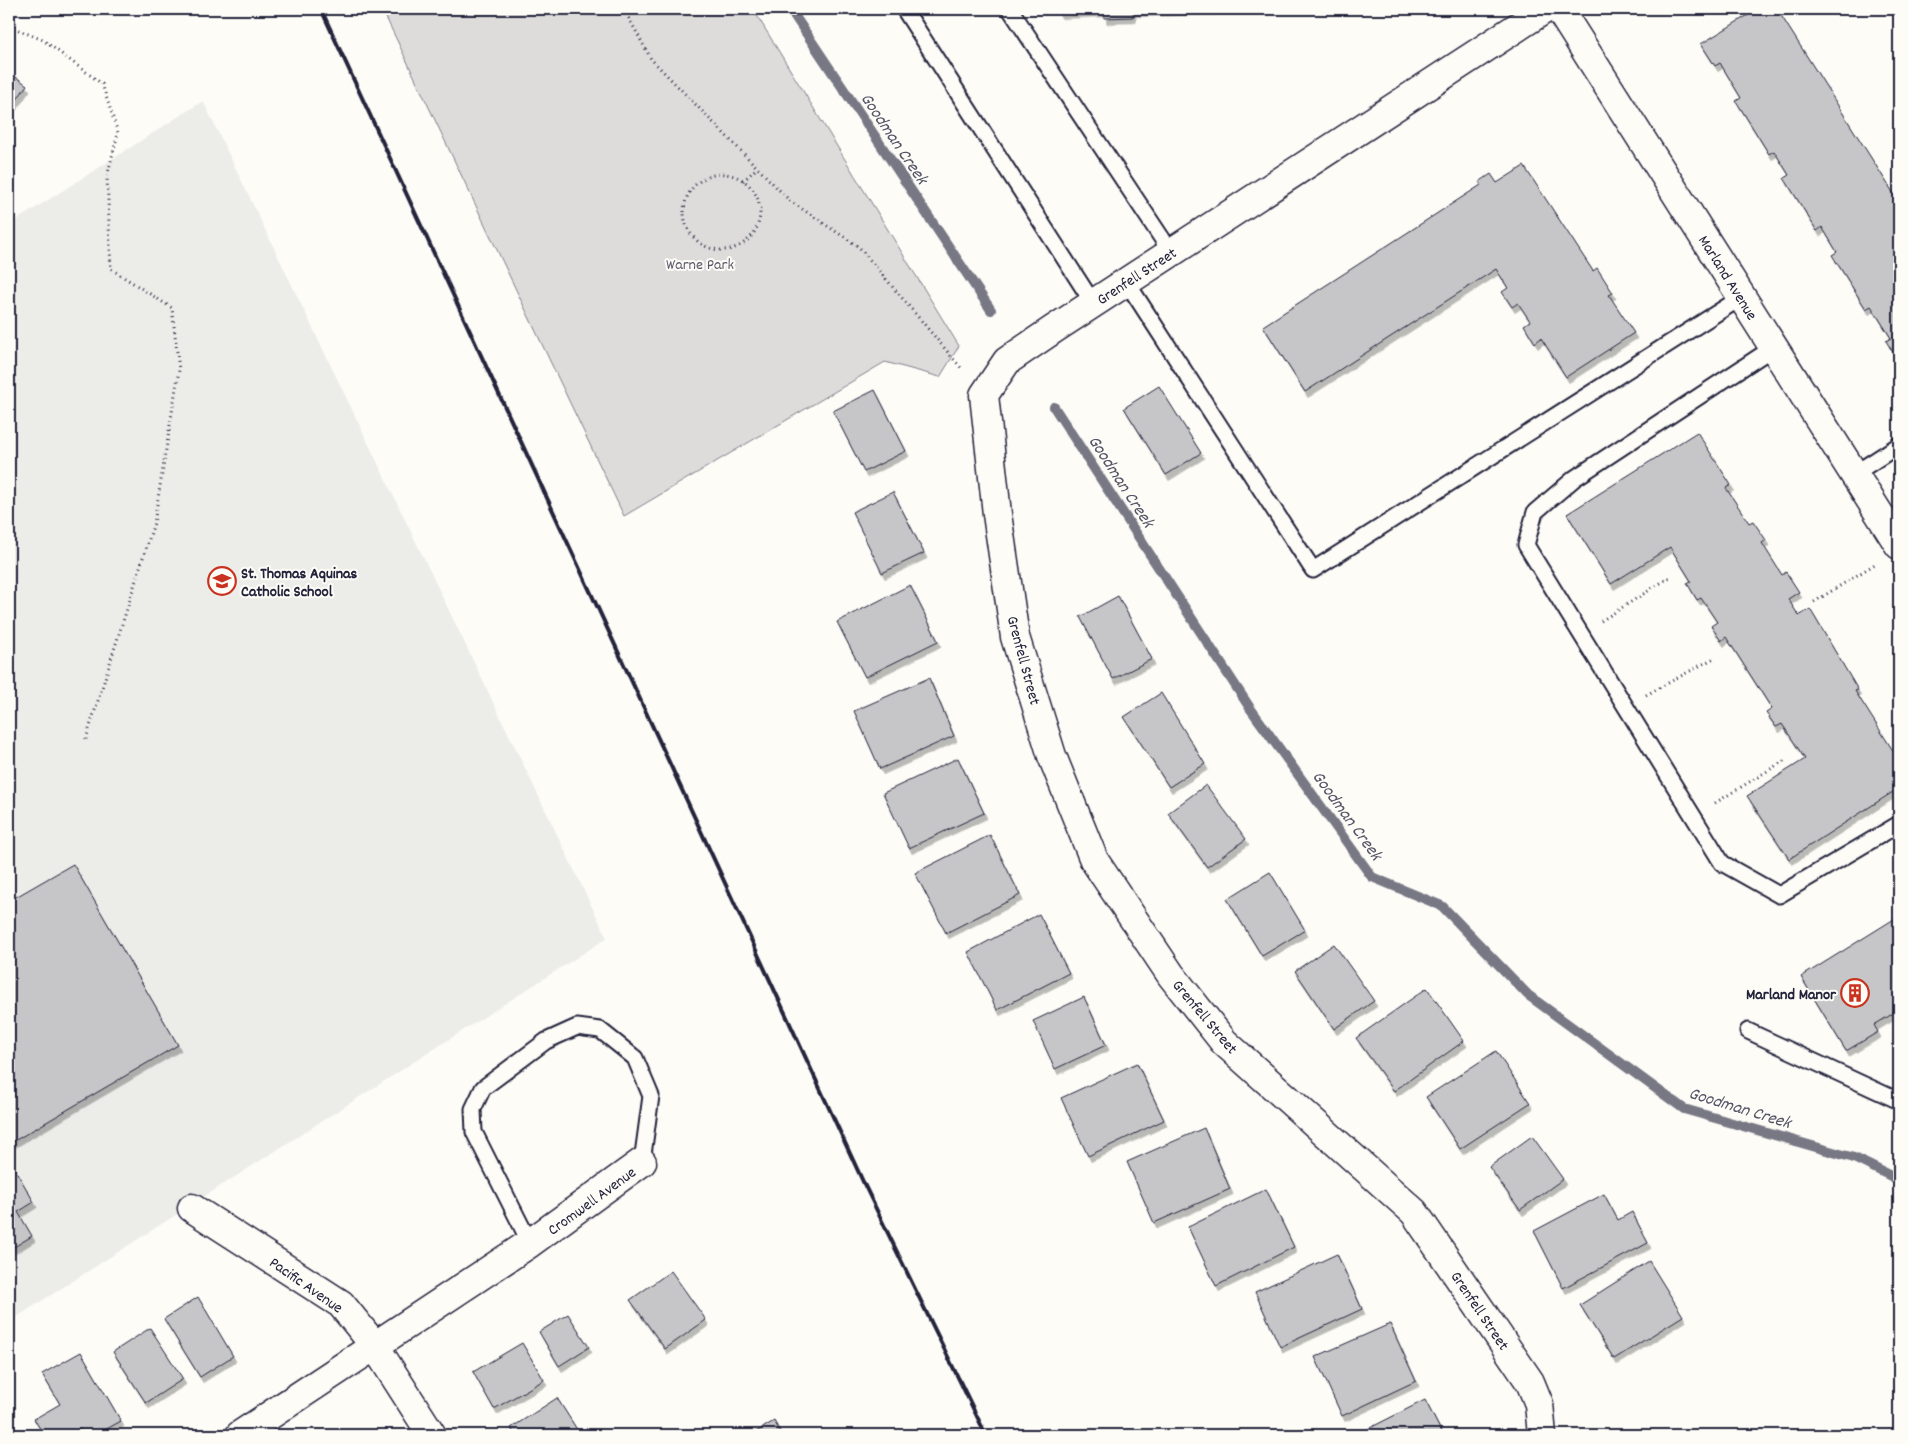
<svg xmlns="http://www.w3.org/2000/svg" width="1908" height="1444" font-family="Dekko,sans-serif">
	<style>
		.built { fill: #ecece9 }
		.green { fill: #dddcdb; stroke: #807f8b }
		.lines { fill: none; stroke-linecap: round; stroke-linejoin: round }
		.stream { stroke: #787885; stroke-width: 10 }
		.building { fill: #c6c6c8; stroke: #22223b; filter: url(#shadow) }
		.lane-casing { stroke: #22223b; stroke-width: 19 }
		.street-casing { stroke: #22223b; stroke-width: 31 }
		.path { stroke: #22223b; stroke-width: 3; stroke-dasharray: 1 4; stroke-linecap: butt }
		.lane { stroke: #fdfcf7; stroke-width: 15 }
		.street { stroke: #fdfcf7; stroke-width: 28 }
		.rail { stroke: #22223b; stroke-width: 4 }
		.labels { text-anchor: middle; stroke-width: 4; stroke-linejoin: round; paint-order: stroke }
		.park-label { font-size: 16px; fill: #5a5a6b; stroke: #fdfcf7 }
		.street-label { font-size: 16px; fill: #22223b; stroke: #fdfcf7 }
		.poi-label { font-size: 16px; font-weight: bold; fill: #22223b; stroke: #fdfcf7; text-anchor: start }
		.water-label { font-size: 18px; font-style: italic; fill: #545466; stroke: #fdfcf7 }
	</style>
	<defs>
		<filter id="shadow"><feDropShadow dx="3" dy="5.5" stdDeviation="0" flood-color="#0004"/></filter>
	</defs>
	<rect width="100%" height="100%" fill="#fdfcf7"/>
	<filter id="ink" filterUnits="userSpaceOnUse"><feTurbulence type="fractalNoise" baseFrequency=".02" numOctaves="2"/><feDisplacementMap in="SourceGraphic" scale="10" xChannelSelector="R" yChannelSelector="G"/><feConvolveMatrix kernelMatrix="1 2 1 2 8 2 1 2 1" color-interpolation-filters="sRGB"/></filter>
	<g filter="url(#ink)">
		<path class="built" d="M203,101l404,837 -598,384v-1097z"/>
		<path class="green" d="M382,9h371l206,337 -19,31 -55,-15 -261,154z"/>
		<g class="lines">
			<path class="stream" d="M790,9l201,301
				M1054,407l196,301 122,169 70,29 86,89 156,114 170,49 45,22"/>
		</g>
		<path class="building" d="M1056,9h158l-81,2v6l-29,1 -1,-7 -44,2z
			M1758,9h19l122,193v160l-13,-21 5,-3 -20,-32 -5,3 -34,-54 5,-3 -15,-25 -5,4 -33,-53 5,-3 -15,-24 -5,3 -33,-53 5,-3 -21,-35 -5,3 -14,-22z
			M9,72l18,13 -18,26z
			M1524,166l69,105 4,-3 16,25 -4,2 25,38 -68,44 -25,-39 -6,5 -11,-18 6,-4 -12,-18 -6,4 -10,-15 6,-4 -12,-19 -191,123 -42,-66 218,-141 -2,-3 12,-8 6,9z
			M1159,386l42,67 -35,22 -42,-67z
			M875,390l31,61 -42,21 -31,-61z
			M1697,432l34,53 -5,3 23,35 4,-2 13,19 -4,3 20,32 4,-3 13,20 -11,7 11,17 11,-7 48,81 -3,1 44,69v28l-110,71 -42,-63 58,-37 -23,-35 -6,3 -10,-14 6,-4 -46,-72 -5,4 -10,-15 6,-4 -16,-24 -4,2 -10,-17 4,-2 -21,-34 -59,37 -44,-70z
			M893,492l31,61 -42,20 -30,-61z
			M910,585l28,56 -73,36 -28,-55z
			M1118,596l34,63 -39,20 -33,-62z
			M929,678l25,58 -74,33 -26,-58z
			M1161,693l44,71 -36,23 -45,-70z
			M958,758l26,55 -75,35 -26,-55z
			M1206,785l40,54 -39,28 -39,-54z
			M990,835l30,60 -74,38 -31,-60z
			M73,864l105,181 -169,99v-243z
			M1270,872l35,58 -43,26 -35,-57z
			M1039,914l30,59 -72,37 -29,-58z
			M1899,916v94l-25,15 4,7 -32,19 -45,-74z
			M1334,944l40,57 -40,28 -39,-58z
			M1427,988l37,53 -70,50 -38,-53z
			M1084,997l22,48 -51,24 -22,-48z
			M1496,1051l34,52 -70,46 -34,-52z
			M1137,1063l27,57 -76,36 -27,-58z
			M1204,1128l26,61 -76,34 -27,-61z
			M1532,1136l31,43 -43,31 -31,-43z
			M9,1159l25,43 -16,10 14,24 -23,14z
			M1266,1189l28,58 -78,39 -28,-59z
			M1604,1194l14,26 14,-8 16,31 -85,45 -29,-57z
			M1337,1254l25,55 -82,38 -25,-55z
			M1649,1261l34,55 -69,43 -34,-54z
			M671,1271l35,49 -41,29 -35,-49z
			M198,1297l35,59 -33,21 -36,-58z
			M568,1314l21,33 -30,19 -20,-34z
			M1390,1324l26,57 -74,35 -27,-59z
			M150,1328l33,51 -37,24 -33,-51z
			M522,1343l22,37 -50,29 -21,-37z
			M81,1352l40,69 -25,14h-12l-4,-6 -11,6h-25l-10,-16 26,-15 -18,-30z
			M557,1398l21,33 -7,4h-56l-4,-7z
			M1425,1400l18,35h-81l-2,-2z
			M774,1421l8,14h-31z
			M21,1430l4,5h-13z"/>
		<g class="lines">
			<defs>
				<path id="lane" d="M904,9l189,294
					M1010,9l161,243
					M1126,281l187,289 429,-273
					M1774,347l-199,131 -40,34 -9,33 196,318 57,32 120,-71
					M1854,474l45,-29
					M1748,1031l151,70
					M530,1243l-56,-111 -1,-23 10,-21 63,-47 31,-14 23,3 35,28 16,38 -9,66"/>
				<path id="street" d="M1559,9l340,536
					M192,1208l149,96 34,42 57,89
					M240,1435l290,-192 112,-81
					M1542,1435l-3,-31 -9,-22 -116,-170 -190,-170 -53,-67 -77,-115 -42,-104 -37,-119 -18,-123 -13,-119 23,-34 47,-32 491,-320"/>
			</defs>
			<use href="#lane" class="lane-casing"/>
			<use href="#street" class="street-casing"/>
			<path class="path" d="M624,9l27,50 139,142 69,46 103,122
				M9,26l34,14 59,44 16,49 -11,44 4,92 61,39 7,62 -25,153 -69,219
				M684 212a38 38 0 1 1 76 0a38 38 0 1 1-76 0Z
				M743,181l14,-13
				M1814,602l61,-38
				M1601,621l69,-44
				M1646,695l70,-38
				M1715,803l72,-44"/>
			<use href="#lane" class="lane"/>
			<use href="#street" class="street"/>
			<path class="rail" d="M321,9l544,1177 121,249"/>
		</g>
	</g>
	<defs>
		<symbol id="school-ring" viewBox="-11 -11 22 22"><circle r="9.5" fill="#fdfcf7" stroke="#c8321e" stroke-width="1.5"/><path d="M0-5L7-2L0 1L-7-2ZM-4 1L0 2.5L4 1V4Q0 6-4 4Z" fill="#c8321e"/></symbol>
		<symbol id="building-ring" viewBox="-11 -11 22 22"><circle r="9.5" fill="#fdfcf7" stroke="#c8321e" stroke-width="1.5"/><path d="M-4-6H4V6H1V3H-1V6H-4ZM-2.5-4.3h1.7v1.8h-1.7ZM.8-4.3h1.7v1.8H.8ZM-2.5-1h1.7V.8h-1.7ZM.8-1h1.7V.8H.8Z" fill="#c8321e"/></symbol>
	</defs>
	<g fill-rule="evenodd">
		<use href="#school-ring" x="206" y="565" width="32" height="32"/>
		<use href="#building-ring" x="1839" y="977" width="32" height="32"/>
	</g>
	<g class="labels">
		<g class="park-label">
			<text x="700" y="269">Warne Park</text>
		</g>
		<g class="street-label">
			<text transform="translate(1136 275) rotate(-33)" y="6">Grenfell Street</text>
			<text transform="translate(1729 277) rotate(58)" y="6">Marland Avenue</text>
			<text transform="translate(1025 660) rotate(75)" y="6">Grenfell Street</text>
			<text transform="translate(1206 1016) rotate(50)" y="6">Grenfell Street</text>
			<text transform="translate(591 1200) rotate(-36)" y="6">Cromwell Avenue</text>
			<text transform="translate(307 1284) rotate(35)" y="6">Pacific Avenue</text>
			<text transform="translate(1481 1310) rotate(56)" y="6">Grenfell Street</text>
		</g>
		<g class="poi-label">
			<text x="241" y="578">St. Thomas Aquinas<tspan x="241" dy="18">Catholic School</tspan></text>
			<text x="1836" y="999" text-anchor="end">Marland Manor</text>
		</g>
		<g class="water-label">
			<text transform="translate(895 138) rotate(56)" y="6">Goodman Creek</text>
			<text transform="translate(1122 481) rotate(57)" y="6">Goodman Creek</text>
			<text transform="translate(1348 815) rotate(54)" y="6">Goodman Creek</text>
			<text transform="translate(1740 1107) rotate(17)" y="6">Goodman Creek</text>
		</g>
	</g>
	<rect width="1908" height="1444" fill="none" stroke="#fdfcf7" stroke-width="30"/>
	<rect x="15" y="15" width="1878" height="1414" fill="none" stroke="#22223b" stroke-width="2" filter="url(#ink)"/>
</svg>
